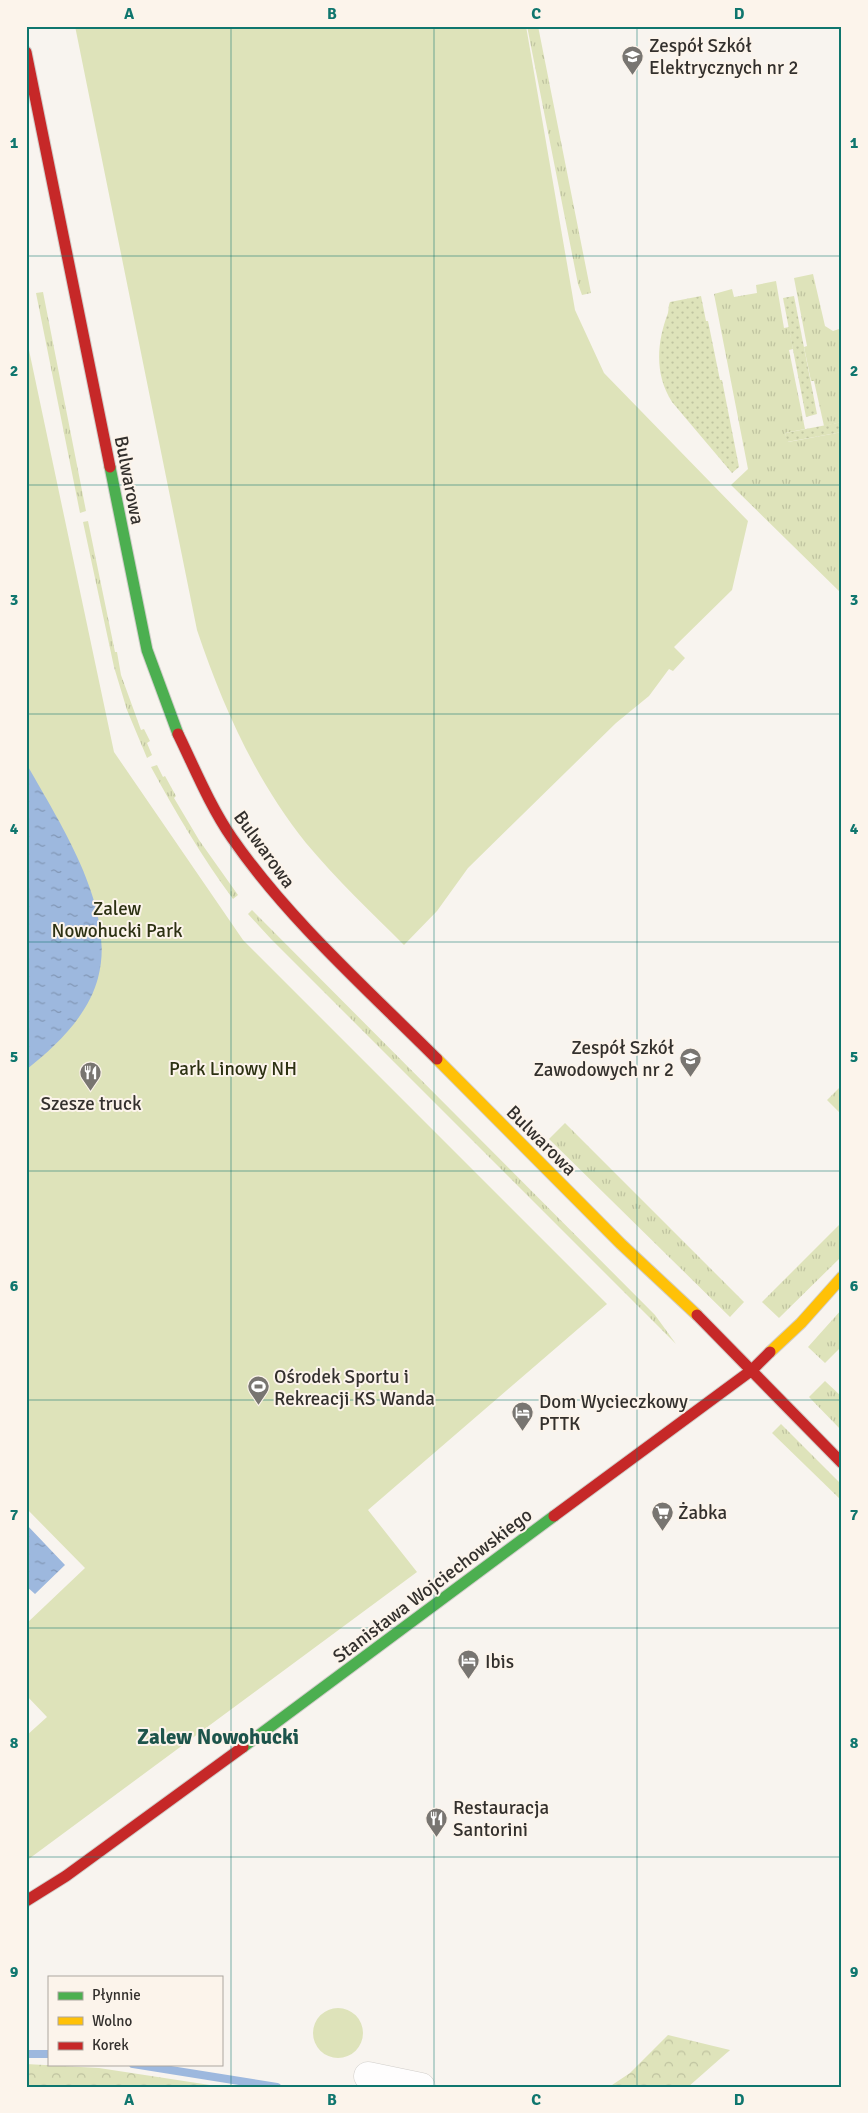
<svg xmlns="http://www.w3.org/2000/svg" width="868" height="2113" font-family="Signika,sans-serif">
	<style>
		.grass { fill: url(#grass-tufts) }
		.forest { fill: url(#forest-crowns) }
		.park { fill: #dee3ba }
		.garden { fill: url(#garden-dots) }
		.water { fill: url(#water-ripples) }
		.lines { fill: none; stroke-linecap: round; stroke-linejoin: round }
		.stream { stroke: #9db8de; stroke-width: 8 }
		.street-casing { stroke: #d1ceca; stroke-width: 29 }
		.fast-casing { stroke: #d1ceca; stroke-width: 13 }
		.slow-casing { stroke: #d1ceca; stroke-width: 13 }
		.jam-casing { stroke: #d1ceca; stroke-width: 13 }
		.street { stroke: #fefdfd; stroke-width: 28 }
		.fast { stroke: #4caf50; stroke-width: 11 }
		.slow { stroke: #ffc107; stroke-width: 11 }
		.jam { stroke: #c62828; stroke-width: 11 }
		.grid { fill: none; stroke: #0f766e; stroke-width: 1; stroke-opacity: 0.55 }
		.labels { text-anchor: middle; stroke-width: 4; stroke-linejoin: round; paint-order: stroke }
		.poi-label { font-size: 19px; fill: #33302d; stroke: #fcf4eb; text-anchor: start }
		.street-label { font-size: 19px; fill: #33302d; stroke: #fcf4eb }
		.park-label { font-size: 19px; fill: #2c3112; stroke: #fcf4eb }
		.quarter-label { font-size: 21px; font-weight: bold; fill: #1d544b; stroke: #fcf4eb }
		.neatline { fill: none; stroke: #0f766e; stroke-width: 2 }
		.grid-label { font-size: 16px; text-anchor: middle; font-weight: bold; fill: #0f766e }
	</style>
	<defs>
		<pattern id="grass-tufts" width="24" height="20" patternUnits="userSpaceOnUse" patternTransform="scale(1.25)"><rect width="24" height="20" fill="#dee3ba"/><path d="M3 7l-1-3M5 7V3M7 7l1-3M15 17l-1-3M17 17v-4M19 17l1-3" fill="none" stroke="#bfc3a0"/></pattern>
		<pattern id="forest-crowns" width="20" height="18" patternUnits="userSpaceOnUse" patternTransform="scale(1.25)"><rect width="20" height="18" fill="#dee3ba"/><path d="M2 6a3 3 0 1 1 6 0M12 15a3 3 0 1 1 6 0" fill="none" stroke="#bfc3a0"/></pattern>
		<pattern id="garden-dots" width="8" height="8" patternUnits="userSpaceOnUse" patternTransform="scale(1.25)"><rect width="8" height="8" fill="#dee3ba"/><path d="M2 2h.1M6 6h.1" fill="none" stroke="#bfc3a0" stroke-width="1.8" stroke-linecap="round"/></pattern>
		<pattern id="water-ripples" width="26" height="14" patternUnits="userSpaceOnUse" patternTransform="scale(1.25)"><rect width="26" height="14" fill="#9db8de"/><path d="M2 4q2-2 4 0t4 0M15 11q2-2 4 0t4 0" fill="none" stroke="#8196b4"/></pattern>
	</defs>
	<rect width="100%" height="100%" fill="#f8f4ef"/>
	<path class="grass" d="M527,26h11l53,267 -9,2 -4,-11z
		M813,274l12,52 8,5 9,-3v94l-18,4 -10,-45h-3l-7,-34 3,-1 -13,-68z
		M776,281l8,47 5,-1 4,22 -4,1 16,79 -20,4 3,9 54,-10v162l-111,-109 17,-16 -34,-175 18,-5 2,8 23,-4 -1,-8z
		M43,292l43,219 -6,2 -44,-220z
		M88,521l27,131h2l4,23 20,55 3,-1 6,12 -3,2 5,12 -5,3 -20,-48 -13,-43 -31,-145z
		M157,765l6,12 2,-1 11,20 -2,2 25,42 39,55 -5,4c-31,-42 -57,-86 -82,-132z
		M252,910l403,405 21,29 -405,-405 -23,-25z
		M842,1085v30l-15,-15z
		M565,1123l179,179 -14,15 -181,-178z
		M842,1222v34l-63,62 -17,-16z
		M842,1309v37l-17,17 -17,-16z
		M825,1381l17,16v34l-33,-34z
		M781,1424l61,61v16l-70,-68z"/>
	<path class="forest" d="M668,2035l62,15 -42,37h-79l21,-14z
		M26,2064l73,4 124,19h-197z"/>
	<path class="park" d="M75,26h451l49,284 29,63 144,148 -16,69 -58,57 11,11 -12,13 -4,-2 -20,27 -33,27 -148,145 -31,43 -33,34c-33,-33 -68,-66 -98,-102 -51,-64 -83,-136 -109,-213z
		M26,336l88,416 129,188 364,364 -239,206 49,62 -391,289v-125l21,-19 -21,-22v-71l59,-56 -59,-60z
		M313 2033a25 25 0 1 1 50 0a25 25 0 1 1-50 0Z"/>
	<path class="garden" d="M701,296l5,25h2l12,59h2l17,87 -7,6 -60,-71c-18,-28 -15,-60 -4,-89 1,-5 0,-6 2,-11z
		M794,296l23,118 -11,3 -23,-119z
		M842,422v10l-55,10 -2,-9z"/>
	<path class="water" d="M26,763c33,59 91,145 72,215 -10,38 -42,68 -72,92z
		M26,1524l39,41 -30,29 -9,-8z"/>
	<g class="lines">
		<path class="stream" d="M26,2054h23
			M133,2064l144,23"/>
		<defs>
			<path id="street" d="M368,2076l53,11"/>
			<path id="fast" d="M110,467l37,183 31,84
				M243,1747l311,-231"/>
			<path id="slow" d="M437,1059l184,185 76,71
				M770,1352l31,-29 41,-46"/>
			<path id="jam" d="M26,52l84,415
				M178,734c17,35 32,72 54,104 56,81 135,151 205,221
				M697,1315l145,148
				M554,1516l198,-146 18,-18
				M26,1901l40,-25 177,-129"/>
		</defs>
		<use href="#street" class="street-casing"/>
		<use href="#fast" class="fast-casing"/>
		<use href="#slow" class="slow-casing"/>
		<use href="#jam" class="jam-casing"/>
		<use href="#street" class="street"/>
		<use href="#fast" class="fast"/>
		<use href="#slow" class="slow"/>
		<use href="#jam" class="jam"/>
	</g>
	<path class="grid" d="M231,26v2061M434,26v2061M637,26v2061M26,256h816M26,485h816M26,714h816M26,942h816M26,1171h816M26,1400h816M26,1628h816M26,1857h816"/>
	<defs>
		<symbol id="school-pin" viewBox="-11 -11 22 30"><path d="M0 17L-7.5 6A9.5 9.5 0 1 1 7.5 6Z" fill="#787571" stroke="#fcf4eb"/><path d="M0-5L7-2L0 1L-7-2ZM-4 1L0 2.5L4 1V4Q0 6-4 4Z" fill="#fff"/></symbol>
		<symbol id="restaurant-pin" viewBox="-11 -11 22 30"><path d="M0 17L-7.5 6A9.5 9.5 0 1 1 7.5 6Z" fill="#787571" stroke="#fcf4eb"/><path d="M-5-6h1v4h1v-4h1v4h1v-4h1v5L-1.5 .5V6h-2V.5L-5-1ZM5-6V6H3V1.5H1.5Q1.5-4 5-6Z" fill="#fff"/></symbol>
		<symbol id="stadium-pin" viewBox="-11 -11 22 30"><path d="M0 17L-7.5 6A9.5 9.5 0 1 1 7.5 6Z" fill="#787571" stroke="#fcf4eb"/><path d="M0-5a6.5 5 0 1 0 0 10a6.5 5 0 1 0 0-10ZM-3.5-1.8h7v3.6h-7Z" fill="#fff"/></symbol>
		<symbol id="hotel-pin" viewBox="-11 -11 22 30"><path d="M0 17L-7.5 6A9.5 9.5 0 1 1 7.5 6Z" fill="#787571" stroke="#fcf4eb"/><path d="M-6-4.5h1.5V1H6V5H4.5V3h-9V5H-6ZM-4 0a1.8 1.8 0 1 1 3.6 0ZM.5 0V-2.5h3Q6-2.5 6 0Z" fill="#fff"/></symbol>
		<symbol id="supermarket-pin" viewBox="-11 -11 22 30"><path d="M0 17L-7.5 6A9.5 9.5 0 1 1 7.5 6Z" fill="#787571" stroke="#fcf4eb"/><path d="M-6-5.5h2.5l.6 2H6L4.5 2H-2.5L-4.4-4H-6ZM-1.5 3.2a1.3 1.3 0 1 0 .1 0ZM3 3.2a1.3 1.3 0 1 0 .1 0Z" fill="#fff"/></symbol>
	</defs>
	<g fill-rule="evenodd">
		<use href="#school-pin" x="620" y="44" width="25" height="34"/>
		<use href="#school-pin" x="678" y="1046" width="25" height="34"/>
		<use href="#restaurant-pin" x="78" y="1060" width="25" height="34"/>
		<use href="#stadium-pin" x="246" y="1374" width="25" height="34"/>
		<use href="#hotel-pin" x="510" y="1400" width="25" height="34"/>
		<use href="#supermarket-pin" x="650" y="1500" width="25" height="34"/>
		<use href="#hotel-pin" x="456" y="1648" width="25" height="34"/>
		<use href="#restaurant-pin" x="424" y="1806" width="25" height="34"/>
	</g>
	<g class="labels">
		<g class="poi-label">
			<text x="649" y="52">Zespół Szkół<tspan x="649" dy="22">Elektrycznych nr 2</tspan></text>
			<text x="674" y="1054" text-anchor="end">Zespół Szkół<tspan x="674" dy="22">Zawodowych nr 2</tspan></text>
			<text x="91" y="1110" text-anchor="middle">Szesze truck</text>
			<text x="274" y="1383">Ośrodek Sportu i<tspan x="274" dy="22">Rekreacji KS Wanda</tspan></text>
			<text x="539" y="1408">Dom Wycieczkowy<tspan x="539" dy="22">PTTK</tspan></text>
			<text x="678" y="1519">Żabka</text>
			<text x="485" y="1668">Ibis</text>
			<text x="453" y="1814">Restauracja<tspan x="453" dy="22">Santorini</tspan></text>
		</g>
		<g class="street-label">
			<text transform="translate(130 480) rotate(79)" y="7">Bulwarowa</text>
			<text transform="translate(265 849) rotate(54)" y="7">Bulwarowa</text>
			<text transform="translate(542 1140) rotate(45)" y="7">Bulwarowa</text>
			<text transform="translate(432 1585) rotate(-37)" y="7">Stanisława Wojciechowskiego</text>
		</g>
		<g class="park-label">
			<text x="117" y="915">Zalew<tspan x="117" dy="22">Nowohucki Park</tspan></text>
			<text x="233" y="1075">Park Linowy NH</text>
		</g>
		<g class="quarter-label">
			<text x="218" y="1744">Zalew Nowohucki</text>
		</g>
	</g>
	<rect width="868" height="2113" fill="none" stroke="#fcf4eb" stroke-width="55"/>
	<rect x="48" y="1976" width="175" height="90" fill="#fcf4eb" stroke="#aca69f"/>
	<rect x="58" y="1992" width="25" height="8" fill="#4caf50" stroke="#aca69f"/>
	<text x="92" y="2000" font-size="15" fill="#33302d">Płynnie</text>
	<rect x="58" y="2017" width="25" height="8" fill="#ffc107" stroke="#aca69f"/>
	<text x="92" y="2026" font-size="15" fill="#33302d">Wolno</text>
	<rect x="58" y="2042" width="25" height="8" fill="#c62828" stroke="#aca69f"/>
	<text x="92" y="2050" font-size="15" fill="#33302d">Korek</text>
	<rect x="28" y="28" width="812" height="2058" class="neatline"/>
	<g class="grid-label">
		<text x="129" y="19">A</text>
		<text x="332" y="19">B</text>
		<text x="536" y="19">C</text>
		<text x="739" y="19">D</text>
		<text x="14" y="148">1</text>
		<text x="854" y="148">1</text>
		<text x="14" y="376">2</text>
		<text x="854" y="376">2</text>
		<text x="14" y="605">3</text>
		<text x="854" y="605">3</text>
		<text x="14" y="834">4</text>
		<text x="854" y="834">4</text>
		<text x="14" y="1062">5</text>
		<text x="854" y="1062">5</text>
		<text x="14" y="1291">6</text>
		<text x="854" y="1291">6</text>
		<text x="14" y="1520">7</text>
		<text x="854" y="1520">7</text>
		<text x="14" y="1748">8</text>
		<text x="854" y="1748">8</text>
		<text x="14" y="1977">9</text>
		<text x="854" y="1977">9</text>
		<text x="129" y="2105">A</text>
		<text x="332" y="2105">B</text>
		<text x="536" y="2105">C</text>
		<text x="739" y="2105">D</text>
	</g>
</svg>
